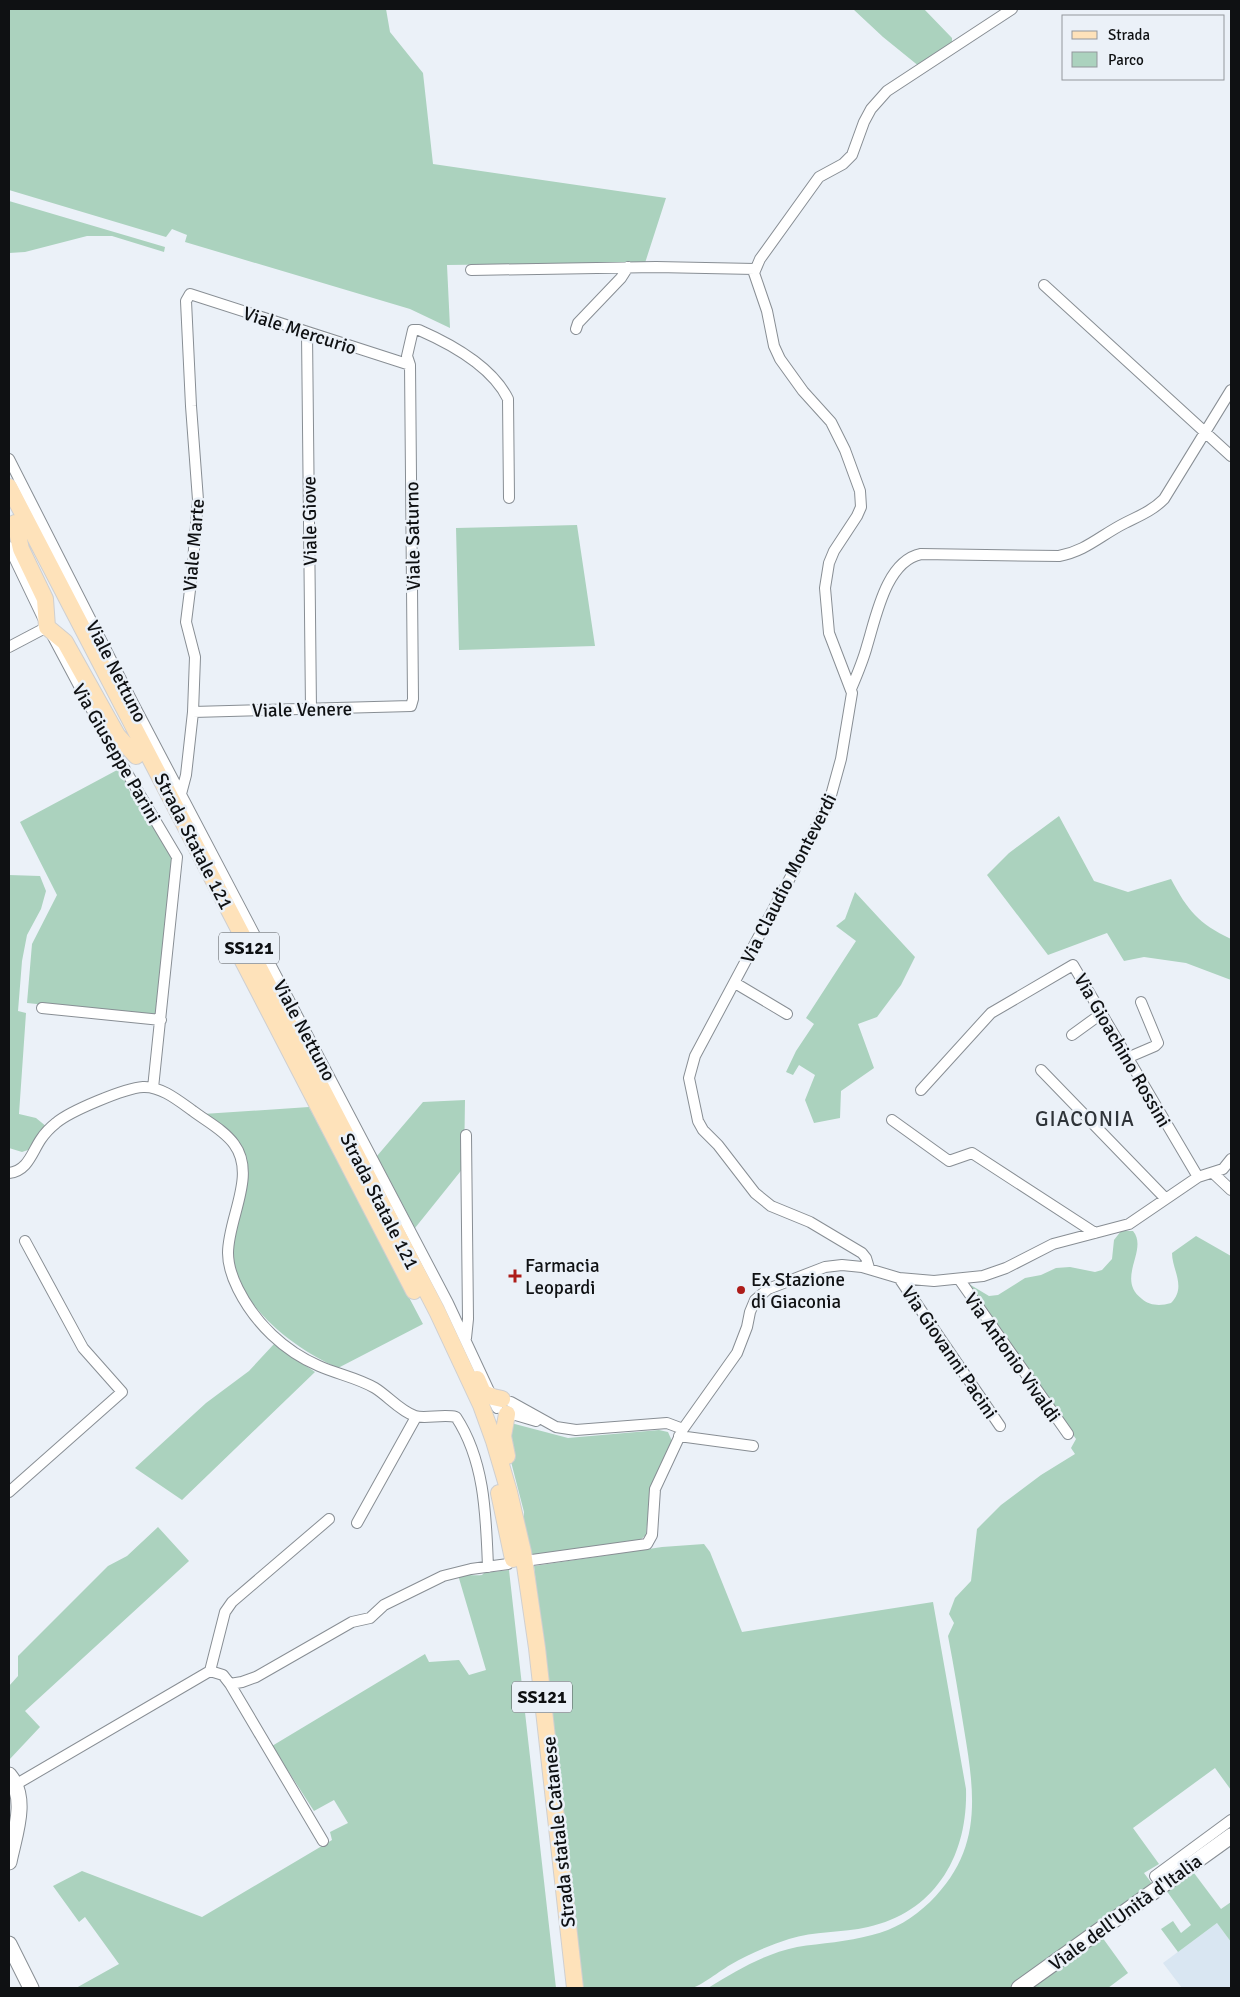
<svg xmlns="http://www.w3.org/2000/svg" width="1240" height="1997" font-family="Signika,sans-serif">
	<style>
		.built { fill: #d9e6f2 }
		.green { fill: #abd2be }
		.lines { fill: none; stroke-linecap: round; stroke-linejoin: round }
		.street-casing { stroke: #888e94; stroke-width: 12 }
		.secondary-casing { stroke: #888e94; stroke-width: 17 }
		.primary-casing { stroke: #cfcfd0; stroke-width: 18 }
		.street { stroke: #fff; stroke-width: 10 }
		.secondary { stroke: #fff; stroke-width: 15 }
		.primary { stroke: #fee2ba; stroke-width: 16 }
		.poi-dot { fill: #ad1c19; stroke: #ebf1f8; stroke-width: 2 }
		.labels { text-anchor: middle; stroke-width: 5; stroke-linejoin: round; paint-order: stroke }
		.shield { fill: #ebf1f8; stroke: #515458; stroke-width: 1 }
		.shield-label { font-size: 18px; font-weight: bold; fill: #0f1113 }
		.street-label { font-size: 19px; fill: #0f1113; stroke: #ebf1f8 }
		.poi-label { font-size: 19px; fill: #0f1113; stroke: #ebf1f8; text-anchor: start }
		.quarter-label { font-size: 21px; letter-spacing: 1px; fill: #2f3439; stroke: #ebf1f8 }
	</style>
	<rect width="100%" height="100%" fill="#ebf1f8"/>
	<path class="built" d="M1217,1923l14,19v46h-49l-19,-25z"/>
	<path class="green" d="M9,9h377l4,23 33,41 10,91 233,34 -21,65 -198,2 3,63 -40,-19 -225,-67 2,-7 -15,-6 -6,8 -157,-47z
		M853,9h71l28,29v8l-32,21 -37,-30z
		M9,201l156,46 -1,5 -52,-16h-25l-62,16 -16,1z
		M577,525l18,121 -136,4 -3,-122z
		M119,769l12,25 4,-1 38,63 -15,159 -5,1 -126,-13 5,-59 25,-49 -37,-73z
		M1059,816l35,65 34,11 43,-13c17,32 27,44 60,60v41l-45,-17 -42,-6 -20,4 -17,-28 -59,22 -61,-80 22,-22z
		M9,875l31,1 6,15 -5,18 -14,26 -5,26 -4,50 8,2 -7,101 17,4 11,9 -19,23 -6,2 -13,-4z
		M855,892l60,65 -14,28 -24,32 -19,7 16,44 -33,23 -1,27 -26,5 -9,-23 10,-25 -16,-10 -6,10 -7,-3 10,-21 18,-27 -8,-6 50,-77 -20,-15 9,-7z
		M465,1100l-1,67 -49,61 -38,-72 46,-54z
		M309,1107l114,217 -85,44c-43,-19 -103,-63 -105,-115 -1,-11 2,-26 5,-37 6,-21 16,-41 6,-63 -5,-9 -32,-31 -41,-39z
		M1121,1231h12c16,19 -18,48 9,68 8,7 19,7 29,4 16,-16 1,-33 1,-50l24,-17 35,20v534l-16,-22 -82,60 26,36 -15,9 9,12 -144,103h-301c29,-18 56,-34 89,-41 25,-4 50,-5 75,-12 22,-5 41,-17 58,-33 53,-52 45,-107 34,-173 -5,-31 -10,-62 -16,-93l6,-13 -5,-9 6,-16 16,-17 6,-52 24,-24 40,-30 34,-21 -4,-6 5,-9 -109,-155h2l20,12 9,-1 27,-17 16,-3 15,-7 14,-1 25,5 7,-2 10,-11 2,-19z
		M274,1344l41,28 -133,128 -47,-32 71,-65 43,-32z
		M511,1423l57,15 91,-8 9,2 4,9 -22,52 -4,42 -7,6 -107,16 -9,-28 1,-17 -15,-58z
		M158,1527l31,34 -164,150 15,16 -31,33v-74l9,-10v-20l90,-90 19,-10z
		M704,1544l6,8 32,80 191,-30 33,187c2,67 -31,123 -98,138 -26,6 -54,4 -79,12 -21,7 -40,15 -59,26 -9,5 -30,22 -39,23 -10,2 -23,0 -34,0 -25,0 -50,0 -75,0l-48,-422 128,-19z
		M509,1570l47,418h-480l43,-24 -34,-47 -6,5 -26,-36 29,-15 120,46 130,-77 -2,-8 18,-9 -14,-23 -20,11 -42,-65 153,-92 4,8 30,-2 10,15 17,-5 -28,-95c9,-1 15,1 24,0l2,-2z
		M1194,1873l27,36 10,-7v40l-14,-19 -39,29 -17,-23 12,-8 8,12 10,-8 -25,-35z
		M1102,1937l26,36 -20,15h-77z"/>
	<g class="lines">
		<defs>
			<path id="street" d="M471,270l185,-3 99,2
				M1044,285l187,171
				M576,329l2,-6 43,-45 7,-11
				M307,333l4,376
				M9,459l125,246 314,598 49,105
				M9,547l34,71
				M52,635l59,111 66,111 -24,231
				M9,647l38,-20
				M851,689c6,-14 12,-28 16,-43 9,-29 19,-85 54,-92l138,2c27,-5 42,-21 66,-33 14,-7 27,-12 39,-24l67,-109
				M193,712l218,-6 2,-7 -3,-334 -3,-9 6,-26h6c32,14 73,36 89,69l1,99
				M181,794l5,-19 7,-63 2,-55 -9,-35 6,-48 6,-74 -7,-94 -5,-105 4,-7 220,71
				M735,983l52,31
				M42,1008l119,12
				M1072,1035l29,-21
				M1127,1058l28,-12 3,-3 -17,-41
				M1041,1070l124,128
				M921,1090l70,-77 82,-48 125,212
				M892,1120l57,41 23,-8 123,80
				M9,1173c19,-2 23,-21 32,-34 4,-6 10,-12 15,-16 14,-12 69,-35 87,-36 18,-1 36,14 50,24 13,10 31,19 41,33 23,31 -6,74 -6,109 0,12 5,26 10,36 17,34 46,62 81,77 18,8 39,12 56,22 13,8 25,23 40,28 9,3 29,-2 41,1 29,44 30,99 32,150
				M1213,1173l18,17
				M869,1268l-3,-10 -4,-5 -52,-31 -39,-16 -16,-13 -37,-48 -15,-15 -5,-9 -9,-43 6,-22 103,-193 32,-64 11,-40 11,-66 -23,-60 -4,-45 4,-25 5,-12 23,-35 4,-9 -1,-16 -15,-41 -14,-28 -28,-31 -23,-32 -6,-13 -7,-35 -13,-38 6,-14 59,-82 24,-13 9,-9 12,-33 7,-13 16,-18 125,-82
				M899,1278l101,148
				M959,1279l109,155
				M466,1338l2,-19 -2,-184
				M511,1402l45,25 20,3 91,-7 16,6 54,-76 10,-26 3,-15 5,-12 13,-11 57,-22 17,-2 20,2 37,11 35,3 49,-5 23,-8 47,-24 76,-20 69,-47 25,-8 8,-10
				M509,1413l27,8
				M679,1436l74,10
				M9,1492l113,-100 -39,-44 -58,-107
				M357,1523l59,-106
				M532,1560l115,-16 5,-9 3,-46 28,-60
				M210,1671l13,4 7,9 93,157
				M230,1684l12,-2 14,-5 96,-55 18,-4 14,-13 59,-29 28,-7 37,-5
				M15,1785l195,-114 15,-59 7,-10 97,-83
				M1162,1885l-7,-9 76,-56"/>
			<path id="secondary" d="M9,1775c20,24 5,61 0,87
				M9,1944l22,44
				M1019,1988l212,-152"/>
			<path id="primary" d="M9,487l363,698 66,128 43,92 13,36 15,51 14,60 14,96 38,340
				M15,523l6,26 24,50 2,28 18,15 52,93 19,21
				M241,957l173,334
				M477,1379l6,14 10,4 9,2
				M507,1414l-4,22 4,20
				M499,1493l14,66"/>
		</defs>
		<use href="#street" class="street-casing"/>
		<use href="#secondary" class="secondary-casing"/>
		<use href="#primary" class="primary-casing"/>
		<use href="#street" class="street"/>
		<use href="#secondary" class="secondary"/>
		<use href="#primary" class="primary"/>
	</g>
	<g class="poi-dot">
		<path d="M512.5 1268.5h5v5h5v5h-5v5h-5v-5h-5v-5h5z"/>
		<circle cx="741" cy="1290" r="5"/>
	</g>
	<g class="labels">
		<g class="shield">
			<rect x="219" y="932.5" width="60" height="31" rx="4"/>
			<rect x="512" y="1681.5" width="60" height="31" rx="4"/>
		</g>
		<g class="shield-label">
			<text x="249" y="954">SS121</text>
			<text x="542" y="1703">SS121</text>
		</g>
		<g class="street-label">
			<text transform="translate(300 330) rotate(18)" y="7">Viale Mercurio</text>
			<text transform="translate(309 521) rotate(-91)" y="7">Viale Giove</text>
			<text transform="translate(412 536) rotate(-91)" y="7">Viale Saturno</text>
			<text transform="translate(193 545) rotate(-85)" y="7">Viale Marte</text>
			<text transform="translate(117 671) rotate(63)" y="7">Viale Nettuno</text>
			<text transform="translate(302 709) rotate(-1)" y="7">Viale Venere</text>
			<text transform="translate(117 753) rotate(60)" y="7">Via Giuseppe Parini</text>
			<text transform="translate(194 841) rotate(63)" y="7">Strada Statale 121</text>
			<text transform="translate(788 878) rotate(-63)" y="7">Via Claudio Monteverdi</text>
			<text transform="translate(305 1030) rotate(62)" y="7">Viale Nettuno</text>
			<text transform="translate(1123 1050) rotate(60)" y="7">Via Gioachino Rossini</text>
			<text transform="translate(380 1201) rotate(63)" y="7">Strada Statale 121</text>
			<text transform="translate(950 1352) rotate(56)" y="7">Via Giovanni Pacini</text>
			<text transform="translate(1013 1357) rotate(55)" y="7">Via Antonio Vivaldi</text>
			<text transform="translate(558 1832) rotate(-96)" y="7">Strada statale Catanese</text>
			<text transform="translate(1125 1912) rotate(-36)" y="7">Viale dell'Unità d'Italia</text>
		</g>
		<g class="poi-label">
			<text x="525" y="1272">Farmacia<tspan x="525" dy="22">Leopardi</tspan></text>
			<text x="751" y="1286">Ex Stazione<tspan x="751" dy="22">di Giaconia</tspan></text>
		</g>
		<g class="quarter-label">
			<text x="1085" y="1126">GIACONIA</text>
		</g>
	</g>
	<rect width="1240" height="1997" fill="none" stroke="#0f1113" stroke-width="20"/>
	<rect x="1062" y="15" width="162" height="65" fill="#ebf1f8" stroke="#93979c"/>
	<rect x="1072" y="31" width="25" height="8" fill="#fee2ba" stroke="#93979c"/>
	<text x="1108" y="40" font-size="15" fill="#0f1113">Strada</text>
	<rect x="1072" y="52" width="25" height="15" fill="#abd2be" stroke="#93979c"/>
	<text x="1108" y="65" font-size="15" fill="#0f1113">Parco</text>
</svg>
